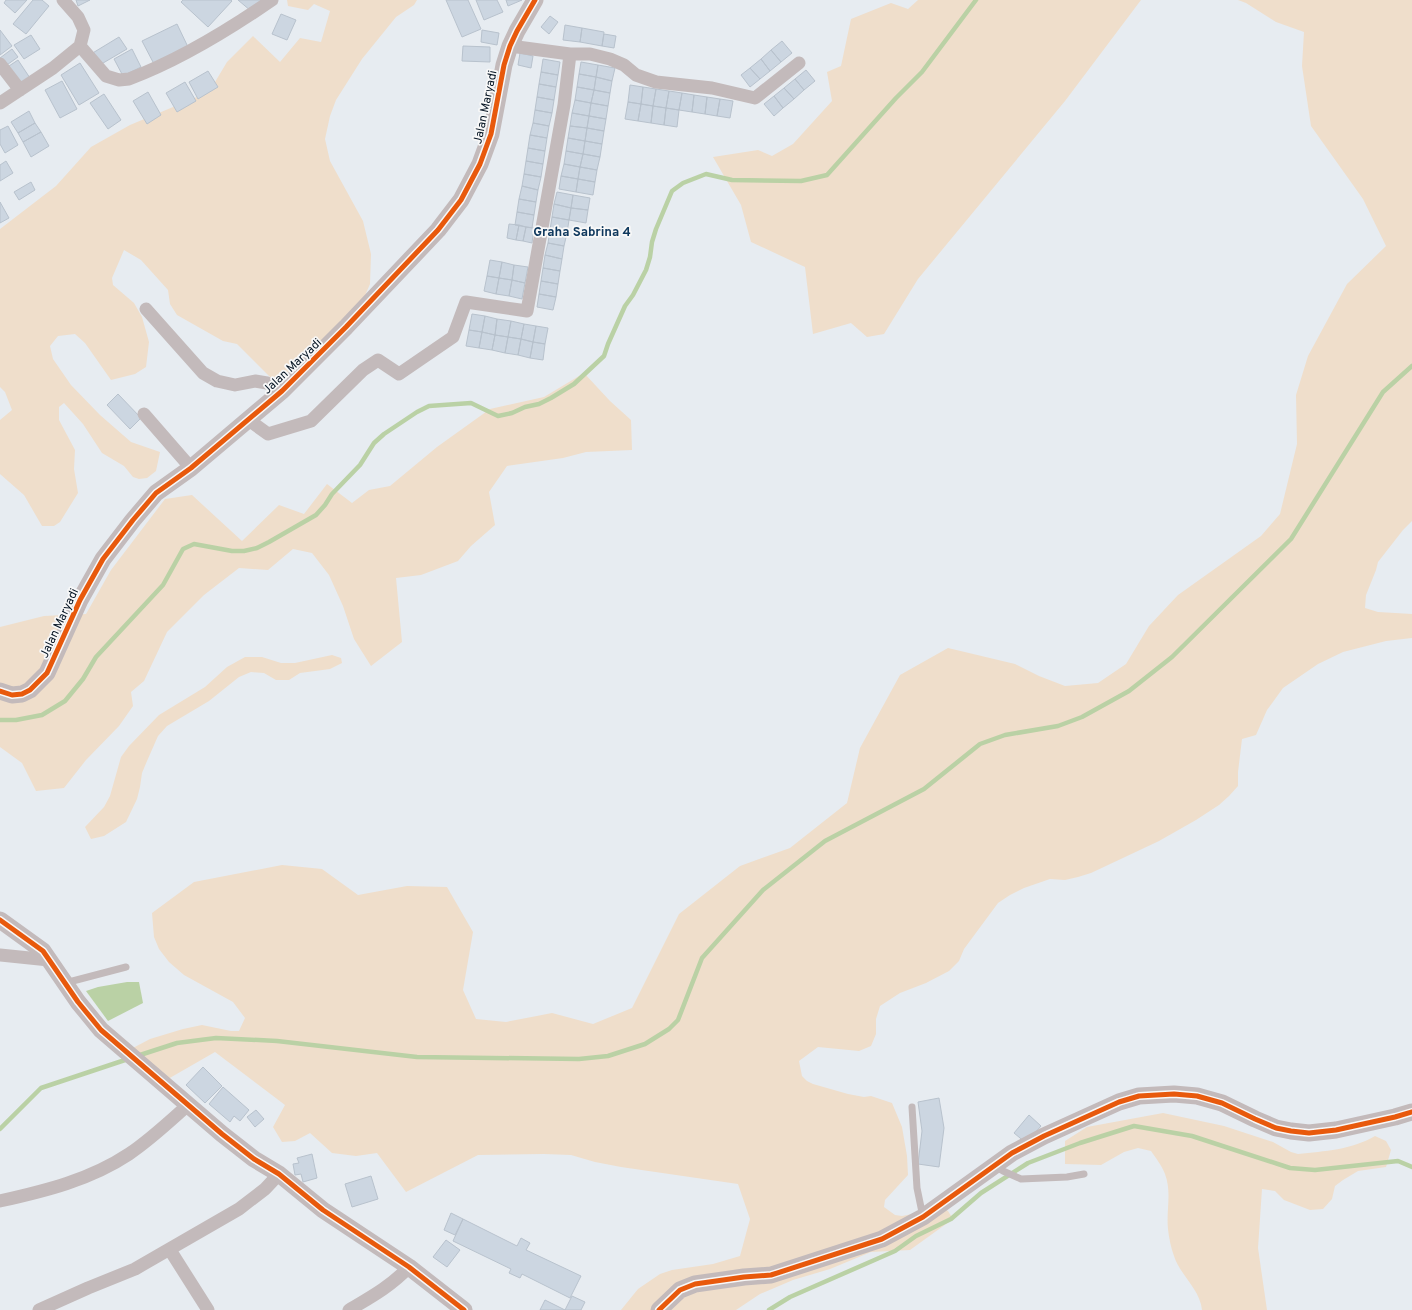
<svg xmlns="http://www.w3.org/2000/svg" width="1412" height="1310" font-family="Overpass,sans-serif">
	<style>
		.green { fill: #efdecb }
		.water { fill: #bad1a5 }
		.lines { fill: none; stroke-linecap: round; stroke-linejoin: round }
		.stream { stroke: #bad1a5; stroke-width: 4.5 }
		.building { fill: #ccd6e1; stroke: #b8c2cd }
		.service { stroke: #c3babb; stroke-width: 7 }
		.minor { stroke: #c3babb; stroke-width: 13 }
		.tertiary { stroke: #c3babb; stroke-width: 17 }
		.cycleway-casing { stroke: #f8f8f8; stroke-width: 8 }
		.cycleway { stroke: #e8590c; stroke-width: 5 }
		.labels { text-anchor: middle; stroke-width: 3.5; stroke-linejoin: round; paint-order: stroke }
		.street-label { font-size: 12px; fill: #031221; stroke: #f8f8f8 }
		.neighbourhood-label { font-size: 13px; font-weight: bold; fill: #0f385d; stroke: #f8f8f8 }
	</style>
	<rect width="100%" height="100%" fill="#e7ecf1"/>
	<path class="green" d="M287,0h130l-3,5 -18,12 -34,42 -26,41 -6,16 -5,23 5,22 33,60 8,33 -1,30 -10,23 -77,70h-13l-33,-33 -14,-3 -46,-26 -7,-11 -2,-14 -27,-30 -17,-10 -12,28 1,7 21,18 8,14 7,25 -3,25 -11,7 -24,6 -26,-37 -10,-9 -17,2 -8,10 3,13 18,26 29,30 31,27 29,10 -4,19 -9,7 -8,1 -6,-2 -9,-11 -22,-13 -19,-29 -19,-21 -5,4v13l16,30 -1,19 4,24 -18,29 -6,4h-12l-18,-31 -24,-21v-54l12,-10 -7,-18 -5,-5v-158l56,-43 35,-39 39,-22 79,-33 18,-30 26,-26 27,26 20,-24 21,4 9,-31 -16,-7 -6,6 -20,-4z
		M918,0h223l-76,101 -147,178 -34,55 -17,3 -16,-14 -38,11 -8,-67 -54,-25 -10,-37 -28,-48 45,-7 14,6 21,-12 39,-43 -5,-29 14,-6 10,-47 40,-16 17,6z
		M1238,0h174v521l-9,9 -25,32 -2,8 -10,25 -1,13 13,4 34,2v24l-26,3 -43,11 -25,12 -35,24 -16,22 -11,25 -14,4 -4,33v14l-9,10 -10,9 -23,15 -37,21 -68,32 -13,4 -13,3 -15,-1 -26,9 -14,7 -12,8 -34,46 -5,12 -10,10 -23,12 -26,10 -20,13 -4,13v15l-5,12 -12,5 -41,-4 -19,14 3,15 5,5 6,3 35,10 16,3 7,-1 21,7 10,24 5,29 1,19 -23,25 -1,7 11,8 7,1 41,-8 5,3 5,8 -43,31 -39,2 -41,17 -37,11 -33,14 -24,16h-115l17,-21 22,-15 12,-4 41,-6 27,-8 10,-37 -12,-35 -117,-17 -26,-5 -24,-7 -27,-1 -66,1 -72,37 -29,-39 -21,3 -24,-3 -22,-20 -15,8 -13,1 -9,-15 12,-22 -70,-53 -47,27 -37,-30 19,-10 33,-10 19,-4 29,6h8l6,-13 -12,-16 -49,-27 -15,-13 -10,-13 -5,-12 -2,-24 42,-31 88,-17 40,4 36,26 49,-9 40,1 26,45 -10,58 13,29 30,3 46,-9 41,11 39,-16 47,-94 61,-48 50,-18 57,-45 13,-55 40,-73 48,-27 67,16 24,12 26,10 33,-3 28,-19 23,-38 29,-31 83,-59 19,-22 17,-70 -1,-49 12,-39 39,-72 39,-38 -23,-47 -52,-73 -9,-60 2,-34 -28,-10 -30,-19z
		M584,373l26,28 21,19 1,30 -46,2 -23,6 -56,8 -18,26 6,33 -24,21 -13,15 -37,14 -25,3 6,64 -31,24 -17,-27 -11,-33 -14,-31 -17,-22 -19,-4 -25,21 -29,-2 -35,27 -37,37 -23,49 -13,11 2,14 -14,20 -33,34 -22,28 -28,3 -14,-28 -22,-16v-120l44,-11 42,-2 25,-44 54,-71 27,-4 50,46 37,-36 25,9 23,-30 25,19 17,-13 21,-4 47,-39 53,-38 54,-12z
		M332,655l9,3 1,5 -12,6 -30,4 -11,7h-13l-12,-7 -13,-1 -12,5 -30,24 -42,25 -9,10 -11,25 -5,12 -2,14 -3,12 -11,23 -22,14 -13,3 -6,-12 19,-20 6,-11 11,-39 8,-11 30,-31 46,-28 22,-20 18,-10h17l19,6h14z
		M1163,1113l61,13 49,16 18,10 7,2c27,-3 53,-4 77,-18l11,5 5,9 -5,17 -28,4 -15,9 -8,6 -3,13 -9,10 -13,1 -26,-10 -9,-9 -13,-2 -4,59 9,62h-65c-2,-21 -22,-35 -28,-54 -3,-8 -5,-18 -6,-27 -2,-19 4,-36 -3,-55 -3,-8 -9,-16 -14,-23l-13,-3 -14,4 -23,13 -36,-1v-23l22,-14z"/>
	<path class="water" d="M127,982h12l4,21 -35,18 -22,-30 12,-4z"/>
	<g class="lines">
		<path class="stream" d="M0,720h16l26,-5 23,-14 18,-22 13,-22 67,-72 20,-36 11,-5 38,7h12l13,-3 12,-6 47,-27 9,-10 7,-11 28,-29 14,-22 10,-9 33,-22 12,-6 42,-3 27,13 14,-3 13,-6 14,-3 12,-6 23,-14 30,-28 4,-12 17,-38 8,-11 13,-25 4,-13 2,-15 4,-13 16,-38 11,-8 23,-9 26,6 69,1 26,-6 69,-77 26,-26 54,-72
			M137,1056l40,-13 39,-5 61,3 140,16 162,2 29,-3 37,-12 24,-15 9,-9 24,-62 61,-68 62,-49 99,-52 56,-45 25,-9 53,-9 24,-9 47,-26 43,-34 119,-118 92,-147 29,-26
			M0,1129l41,-41 87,-29
			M769,1310l21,-13 105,-46 21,-15 35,-17 30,-26 47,-30 52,-20 54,-17 58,10 98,32 25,2 83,-9 14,6"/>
	</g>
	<path class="building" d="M6,0h21l-12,13 -11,-10z
		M33,0h9l7,6 -23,28 -13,-10z
		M76,0h14l-12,6z
		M183,0h48l1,1 -24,26 -27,-25z
		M238,0h23l-10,11z
		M446,0h22l13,29 -19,8z
		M476,0h21l6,12 -19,8z
		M506,0h16l-14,6z
		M281,14l15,6 -9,20 -15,-6z
		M550,16l8,6 -9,12 -8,-7z
		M177,24l11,23 -34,17 -12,-23z
		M565,25l17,3 -2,14 -17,-2z
		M582,28l22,4 -2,14 -22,-4z
		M0,30l12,16 -12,9z
		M482,30l17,3 -2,12 -16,-3z
		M604,34l12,2 -2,12 -12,-2z
		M31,35l9,14 -16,10 -10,-14z
		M119,37l8,12 -29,17 -7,-12z
		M782,41l10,12 -11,9 -10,-12z
		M463,46l27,1v15l-28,-1z
		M12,49l6,8 -14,10 -4,-6v-3z
		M132,49l9,18 -18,9 -9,-17z
		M771,50l10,12 -11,9 -9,-12z
		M520,53l13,3 -2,12 -13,-3z
		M543,59l17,3 -2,13 -17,-3z
		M761,59l9,12 -10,8 -10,-11z
		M18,60l14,21 -12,8 -14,-21z
		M581,62l17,3 -2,12 -17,-3z
		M80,63l19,30 -20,12 -18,-30z
		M598,65l17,3 -3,13 -16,-4z
		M750,68l10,11 -10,8 -9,-12z
		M806,70l9,11 -11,9 -9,-11z
		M208,71l10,16 -20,12 -9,-17z
		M541,72l17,3 -2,12 -17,-3z
		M579,74l17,3 -2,13 -17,-3z
		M596,77l16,4 -2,12 -16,-3z
		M795,79l9,11 -10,9 -10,-11z
		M62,81l15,28 -17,9 -15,-28z
		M185,82l11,19 -19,11 -11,-19z
		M539,84l17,3 -2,13 -17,-3z
		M630,85l13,2 -2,17 -13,-2z
		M577,87l17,3 -3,13 -16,-3z
		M643,87l13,2 -3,17 -12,-2z
		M784,88l10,11 -11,9 -9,-12z
		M656,89l13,2 -3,17 -13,-2z
		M594,90l16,3 -2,13 -17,-3z
		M669,91l13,2 -3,17 -13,-2z
		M148,92l13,23 -14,9 -14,-23z
		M682,93l12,2 -2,17 -13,-2z
		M104,94l17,26 -13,9 -18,-26z
		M694,95l13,2 -2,17 -13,-2z
		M774,96l9,12 -9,8 -10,-12z
		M537,97l17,3 -2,13 -17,-3z
		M707,97l13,2 -3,17 -12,-2z
		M720,99l13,2 -3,17 -13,-2z
		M575,100l16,3 -2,13 -17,-3z
		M628,102l13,2 -3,17 -13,-2z
		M591,103l17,3 -2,13 -17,-3z
		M641,104l12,2 -2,17 -13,-2z
		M653,106l13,2 -2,17 -13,-2z
		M666,108l13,2 -2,17 -13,-2z
		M535,110l17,3 -3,13 -16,-3z
		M29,111l6,12 -17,10 -7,-11z
		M572,113l17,3 -2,12 -17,-2z
		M589,116l17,3 -2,12 -17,-3z
		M35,123l6,9 -18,10 -5,-9z
		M533,123l16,3 -2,12 -17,-3z
		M8,126l10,19 -13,8 -5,-9v-14z
		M570,126l17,2 -2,13 -17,-3z
		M587,128l17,3 -2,13 -17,-3z
		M41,132l8,14 -18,11 -8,-15z
		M530,135l17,3 -2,13 -17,-3z
		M568,138l17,3 -2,13 -17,-3z
		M585,141l17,3 -2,13 -17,-3z
		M528,148l17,3 -2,13 -17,-3z
		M566,151l17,3 -3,13 -16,-3z
		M583,154l17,3 -3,13 -17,-3z
		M6,161l7,12 -13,8v-16z
		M526,161l17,3 -2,13 -17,-3z
		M564,164l16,3 -2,12 -17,-3z
		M580,167l17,3 -2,12 -17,-3z
		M524,174l17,3 -3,13 -16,-4z
		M561,176l17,3 -2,13 -17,-3z
		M578,179l17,3 -2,13 -17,-3z
		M31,182l4,8 -16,10 -5,-8z
		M522,186l16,4 -2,12 -17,-3z
		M557,192l16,3 -2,13 -17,-4z
		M573,195l17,3 -2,12 -17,-2z
		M519,199l17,3 -2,13 -17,-3z
		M0,202l9,16 -9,5z
		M554,204l17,4 -2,12 -17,-3z
		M571,208l17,2 -2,13 -17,-3z
		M517,212l17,3 -2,13 -17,-3z
		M552,217l17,3 -2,13 -17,-3z
		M509,224l10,1 -3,15 -9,-2z
		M519,225l7,2 -3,14 -7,-1z
		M526,227l8,1 -2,15 -9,-2z
		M550,230l17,3 -3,13 -16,-3z
		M548,243l16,3 -2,13 -17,-4z
		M545,255l17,4 -2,12 -17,-3z
		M490,260l12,2 -3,16 -12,-2z
		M502,262l12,3 -2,15 -13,-2z
		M514,265l14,2 -3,16 -13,-3z
		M543,268l17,3 -2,13 -17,-3z
		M487,276l12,2 -3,16 -12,-3z
		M499,278l13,2 -3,16 -13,-2z
		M512,280l13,3 -3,16 -13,-3z
		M541,281l17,3 -2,13 -17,-3z
		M539,294l17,3 -3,13 -16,-3z
		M472,314l13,2 -3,16 -13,-2z
		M485,316l12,3 -2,16 -13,-3z
		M497,319l14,2 -3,16 -13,-2z
		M511,321l13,3 -3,15 -13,-2z
		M524,324l12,2 -3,16 -12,-3z
		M536,326l12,2 -3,16 -12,-2z
		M469,330l13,2 -3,16 -13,-2z
		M482,332l13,3 -3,15 -13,-2z
		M495,335l13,2 -3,16 -13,-3z
		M508,337l13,2 -3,16 -13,-2z
		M521,339l12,3 -3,16 -12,-3z
		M533,342l12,2 -2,16 -13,-2z
		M118,394l23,24 -11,11 -23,-24z
		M203,1067l19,19 -17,17 -19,-18z
		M223,1087l26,23 -9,11 -6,-5 -4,6 -21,-18z
		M939,1098l5,30 -5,39 -21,-3 4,-33 -4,-29z
		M256,1110l8,9 -9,8 -8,-10z
		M1029,1115l12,11 -15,17 -12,-10z
		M312,1154l5,24 -14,4 -2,-8 -6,1 -2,-11 6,-1 -2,-5z
		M371,1176l7,23 -26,8 -7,-23z
		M451,1213l12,6 -8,16 -11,-5z
		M463,1219l54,27 4,-8 9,5 -4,7 55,26 -11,22 -48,-24 -2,4 -11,-5 2,-4 -58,-28z
		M446,1240l14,10 -13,17 -14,-10z
		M572,1296l13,6 -4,8h-16z
		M545,1300l20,10h-25z"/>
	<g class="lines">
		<path class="service" d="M65,983l61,-16
			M912,1107l5,81 6,29
			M994,1166l9,5 18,8 46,-2 17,-3"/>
		<path class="minor" d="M63,0l15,17 6,13 -4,16
			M510,46l60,8h20l20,5 14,6 12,10 20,7 56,6 43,10 44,-35
			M0,64l20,26
			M0,103l53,-35 27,-22 26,30 13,4 10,-1c51,-19 98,-48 143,-79
			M146,309l57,64 14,8 18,4 20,-4 12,2 15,8
			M144,414l47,54
			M249,419l1,2 18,13 43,-13 52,-51 15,-10 21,14 54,-37 13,-35 61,9 37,-206 6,-51
			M0,955l49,5
			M0,1201c45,-10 90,-21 129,-47 21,-14 40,-32 59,-49
			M170,1250l38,60
			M39,1310l49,-22 47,-19 104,-60 26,-20 14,-15
			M349,1310c22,-13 42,-24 60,-43"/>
		<path class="tertiary" d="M0,691l12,4 10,-1 8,-4 17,-17 33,-73 23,-41 30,-39 23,-27 35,-25 91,-77 64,-64 92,-97 23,-30 19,-36 11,-30 13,-69 6,-19 7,-15 18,-31
			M0,920l43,31 35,51 23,28 121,104 32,25 25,15 44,36 86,57 55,43
			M659,1310l21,-20 15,-6 49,-7 27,-2 111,-36 41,-22 89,-64 32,-17 75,-34 20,-6 35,-2 23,2 25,7 33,16 21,9 15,3 18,2 27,-3 59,-13 17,-5"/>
		<defs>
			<path id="cycleway" d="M0,691l12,4 10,-1 8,-4 17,-17 33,-73 23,-41 30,-39 23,-27 35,-25 91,-77 64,-64 92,-97 23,-30 19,-36 11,-30 13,-69 6,-19 7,-15 18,-31
				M0,920l43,31 35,51 23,28 121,104 32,25 25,15 44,36 86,57 55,43
				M659,1310l21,-20 15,-6 49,-7 27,-2 111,-36 41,-22 89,-64 32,-17 75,-34 20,-6 35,-2 23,2 25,7 33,16 21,9 15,3 18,2 27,-3 59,-13 17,-5"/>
		</defs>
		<use href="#cycleway" class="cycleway-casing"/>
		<use href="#cycleway" class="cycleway"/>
	</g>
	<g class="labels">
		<g class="street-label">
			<text transform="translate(485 107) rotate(-78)" y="4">Jalan Maryadi</text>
			<text transform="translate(292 366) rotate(-43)" y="4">Jalan Maryadi</text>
			<text transform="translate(59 623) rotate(-65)" y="4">Jalan Maryadi</text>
		</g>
		<g class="neighbourhood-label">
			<text x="582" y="236">Graha Sabrina 4</text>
		</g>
	</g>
</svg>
